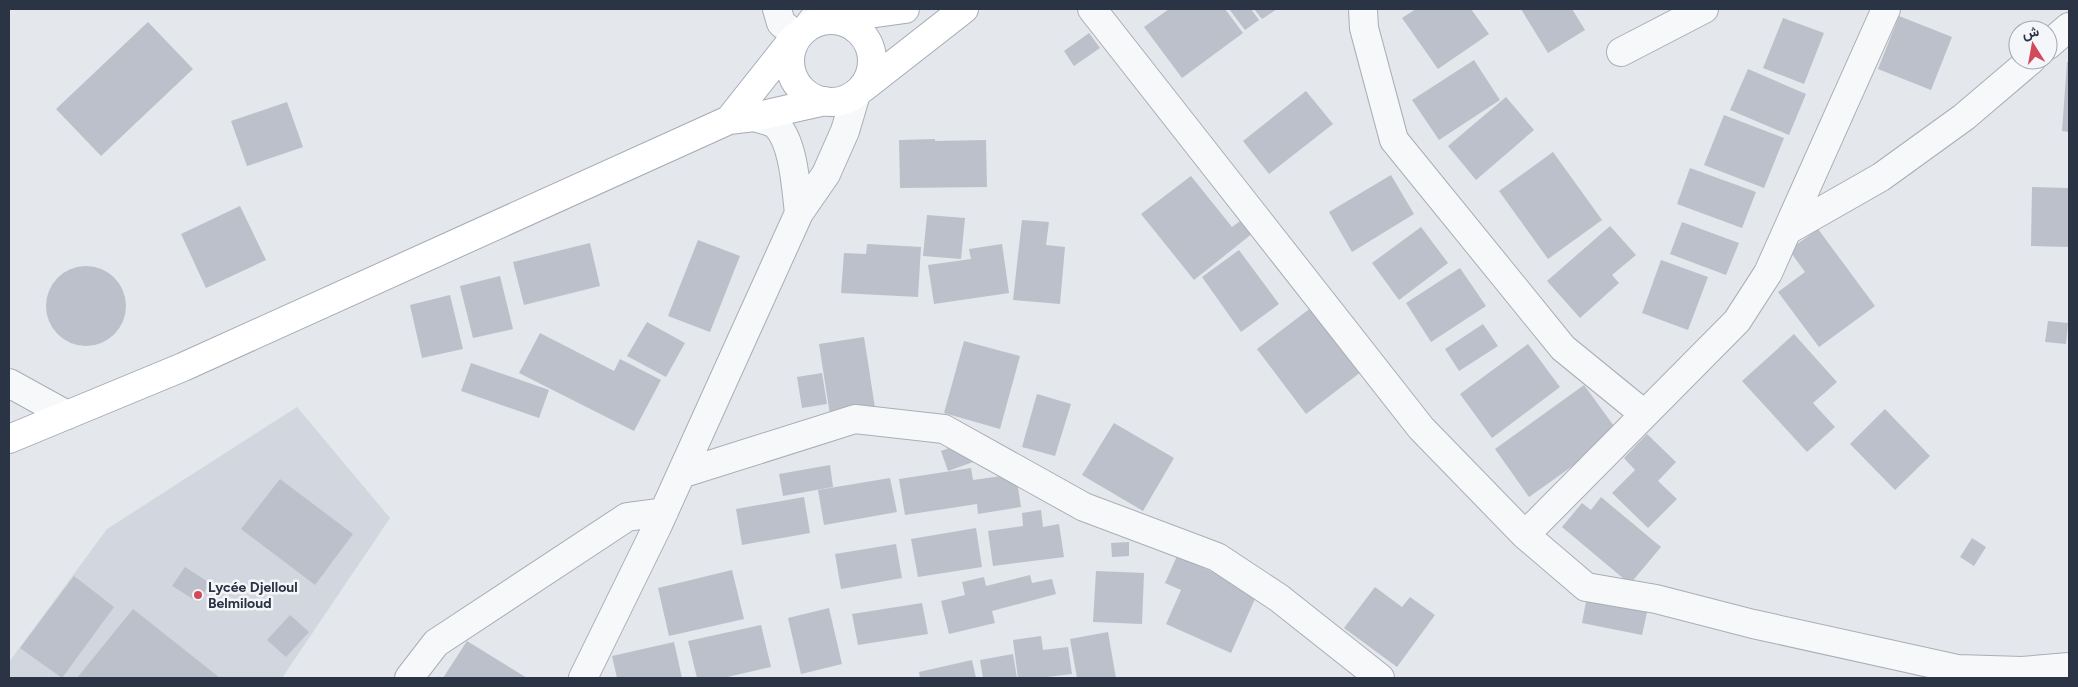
<svg xmlns="http://www.w3.org/2000/svg" width="2078" height="687" font-family="Figtree,Vazirmatn,sans-serif">
	<style>
		.built { fill: #d2d6de }
		.building { fill: #bbc0ca }
		.lines { fill: none; stroke-linecap: round; stroke-linejoin: round }
		.minor-casing { stroke: #a9aeb7; stroke-width: 30 }
		.major-casing { stroke: #a3abb8; stroke-width: 30 }
		.minor { stroke: #f7f8fa; stroke-width: 28 }
		.major { stroke: #fff; stroke-width: 28 }
		.poi-dot { fill: #d1495b; stroke: #f4f6f9; stroke-width: 2 }
		.labels { text-anchor: middle; stroke-width: 5; stroke-linejoin: round; paint-order: stroke }
		.poi-label { font-size: 14px; font-weight: bold; fill: #2b3445; stroke: #f4f6f9; text-anchor: start }
	</style>
	<rect width="100%" height="100%" fill="#e4e7ec"/>
	<path class="built" d="M297,407l93,111 -108,160h-273v-16l98,-133z"/>
	<path class="building" d="M1169,9h56l18,24 -61,45 -38,-51z
		M1229,9h22l8,11 -14,10z
		M1254,9h23l-15,10z
		M1416,9h55l18,25 -51,35 -36,-51z
		M1521,9h51l13,21 -37,23z
		M1899,16l53,21 -21,53 -53,-21z
		M1783,18l41,15 -20,51 -41,-16z
		M148,22l45,47 -92,87 -45,-47z
		M1089,33l11,15 -26,18 -10,-15z
		M1474,60l26,40 -61,40 -27,-40z
		M2067,62h2v70l-7,-1z
		M1748,69l58,25 -17,41 -59,-25z
		M1306,91l27,33 -64,50 -26,-33z
		M1506,97l28,33 -58,50 -28,-34z
		M287,102l16,45 -56,19 -16,-45z
		M1724,115l60,23 -20,50 -60,-23z
		M935,139v2l51,-1 1,47 -87,1 -1,-48z
		M1553,152l49,68 -54,39 -49,-68z
		M1690,168l66,24 -14,36 -65,-24z
		M1391,175l23,39 -62,38 -23,-40z
		M1191,176l41,51 11,-8 10,14 -59,47 -53,-66z
		M2032,187l37,1v59l-38,-1z
		M240,206l26,54 -60,28 -25,-54z
		M927,215l38,3 -4,41 -38,-3z
		M1022,220l27,2 -3,23 19,2 -5,57 -47,-4z
		M1682,222l57,21 -13,32 -56,-21z
		M1610,226l26,29 -24,20 7,8 -39,35 -33,-37z
		M1421,227l27,36 -49,37 -27,-37z
		M1818,229l57,77 -56,41 -41,-55 27,-20 -16,-22z
		M698,240l42,16 -30,76 -42,-16z
		M590,243l10,43 -76,19 -11,-43z
		M867,244l54,3 -3,50 -77,-4 3,-40 22,1z
		M1002,244l7,49 -75,11 -6,-39 43,-6 -2,-10z
		M1239,250l40,54 -38,28 -39,-55z
		M1661,260l47,17 -20,53 -46,-17z
		M46 306a40 40 0 1 1 80 0a40 40 0 1 1-80 0Z
		M1460,268l26,38 -55,36 -25,-39z
		M500,276l13,53 -40,9 -13,-52z
		M450,295l13,54 -41,9 -12,-53z
		M1312,307l49,65 -55,42 -49,-65z
		M2048,321l20,2 -2,21 -21,-2z
		M647,322l38,21 -19,34 -39,-21z
		M1483,324l15,22 -39,25 -14,-22z
		M540,333l74,38 6,-12 41,21 -27,51 -115,-58z
		M1794,334l43,48 -24,21 22,24 -28,25 -65,-71z
		M864,337l11,71 -45,7 -11,-71z
		M964,341l56,15 -20,73 -56,-16z
		M1528,344l32,43 -68,51 -32,-44z
		M471,363l78,27 -10,28 -78,-27z
		M822,373l5,31 -25,4 -5,-31z
		M1584,385l35,48 -90,64 -34,-48z
		M1037,394l34,10 -16,52 -33,-9z
		M1885,409l45,47 -35,34 -45,-46z
		M1114,423l60,35 -31,53 -61,-36z
		M1647,434l29,28 -18,19 19,18 -29,29 -36,-35 23,-23 -11,-12z
		M965,442l8,20 -25,9 -7,-20z
		M830,465l3,22 -50,9 -4,-22z
		M971,468l2,12 43,-6 5,33 -43,7 -1,-10 -72,11 -6,-36z
		M890,478l7,34 -73,13 -6,-35z
		M280,479l73,55 -38,51 -74,-56z
		M804,497l6,36 -68,12 -6,-36z
		M1601,497l60,50 -31,37 -68,-57 20,-24 9,7z
		M1041,510l2,17 16,-3 5,33 -71,9 -5,-35 35,-5 -1,-13z
		M976,528l6,39 -64,10 -7,-38z
		M1972,538l14,9 -12,19 -14,-9z
		M1129,542v14l-17,1 -1,-14z
		M896,544l6,34 -61,11 -6,-35z
		M1177,556l81,36 -27,61 -65,-29 15,-34 -16,-7z
		M185,567l25,16 -12,19 -26,-16z
		M732,570l12,49 -75,17 -11,-48z
		M1096,571l48,2 -2,51 -49,-2z
		M1030,575l2,8 20,-4 4,15 -64,17 3,12 -46,11 -8,-33 24,-6 -3,-13 22,-5 2,9z
		M74,576l40,31 -52,71 -42,-30z
		M1375,587l27,20 8,-10 25,18 -38,52 -53,-39z
		M1587,596l61,12 -6,27 -60,-12z
		M922,603l6,31 -70,11 -6,-31z
		M829,608l13,56 -41,10 -13,-56z
		M133,609l87,69h-143z
		M290,615l19,17 -23,25 -19,-17z
		M761,625l10,42 -48,11h-26l-9,-37z
		M1108,632l8,46h-39l-7,-39z
		M1041,636l2,14 25,-3 4,27 -34,4h-20l-5,-38z
		M467,641l60,37h-84z
		M674,642l8,36h-65l-5,-22z
		M1013,654l4,24h-34l-3,-18z
		M972,660l4,18h-56l-1,-6z"/>
	<g class="lines">
		<defs>
			<path id="minor" d="M777,9l4,14 15,12
				M1092,9l329,419 104,107 212,-214 31,-48 118,-264
				M1363,9l1,19 30,112 169,208 81,66
				M809,25l12,-16
				M2048,45l21,-18
				M1621,52l83,-43
				M754,117c6,2 17,4 22,8 18,17 20,64 23,88
				M1788,230l93,-53 83,-60 67,-57
				M9,383l58,32
				M681,474l174,-55 89,10 140,78 133,50 62,41 101,80
				M1525,535l61,52 70,12 97,25 204,45 65,2 47,-4
				M409,678l27,-35 191,-126 37,-5
				M583,678l74,-151 142,-314 27,-39 19,-43 11,-37"/>
			<path id="major" d="M833,19l72,-10
				M790 61a41 41 0 1 1 82 0a41 41 0 1 1-82 0Z
				M863,88l101,-79
				M729,120l65,-82
				M9,439l174,-72 546,-247 25,-3 71,-16"/>
		</defs>
		<use href="#minor" class="minor-casing"/>
		<use href="#major" class="major-casing"/>
		<use href="#minor" class="minor"/>
		<use href="#major" class="major"/>
	</g>
	<circle class="poi-dot" cx="198" cy="595" r="5"/>
	<g class="labels">
		<g class="poi-label">
			<text x="208" y="592">Lycée Djelloul<tspan x="208" dy="16">Belmiloud</tspan></text>
		</g>
	</g>
	<rect width="2078" height="687" fill="none" stroke="#2b3445" stroke-width="20"/>
	<g transform="translate(2033 45) rotate(349)"><circle r="24" fill="#f4f6f9" stroke="#a4a8b1"/>
	<path d="M0-4L9 19L0 12L-9 19Z" fill="#d1495b"/>
	<text y="-8" font-size="14" font-weight="bold" text-anchor="middle" fill="#2b3445">ش</text>
	</g>
</svg>
